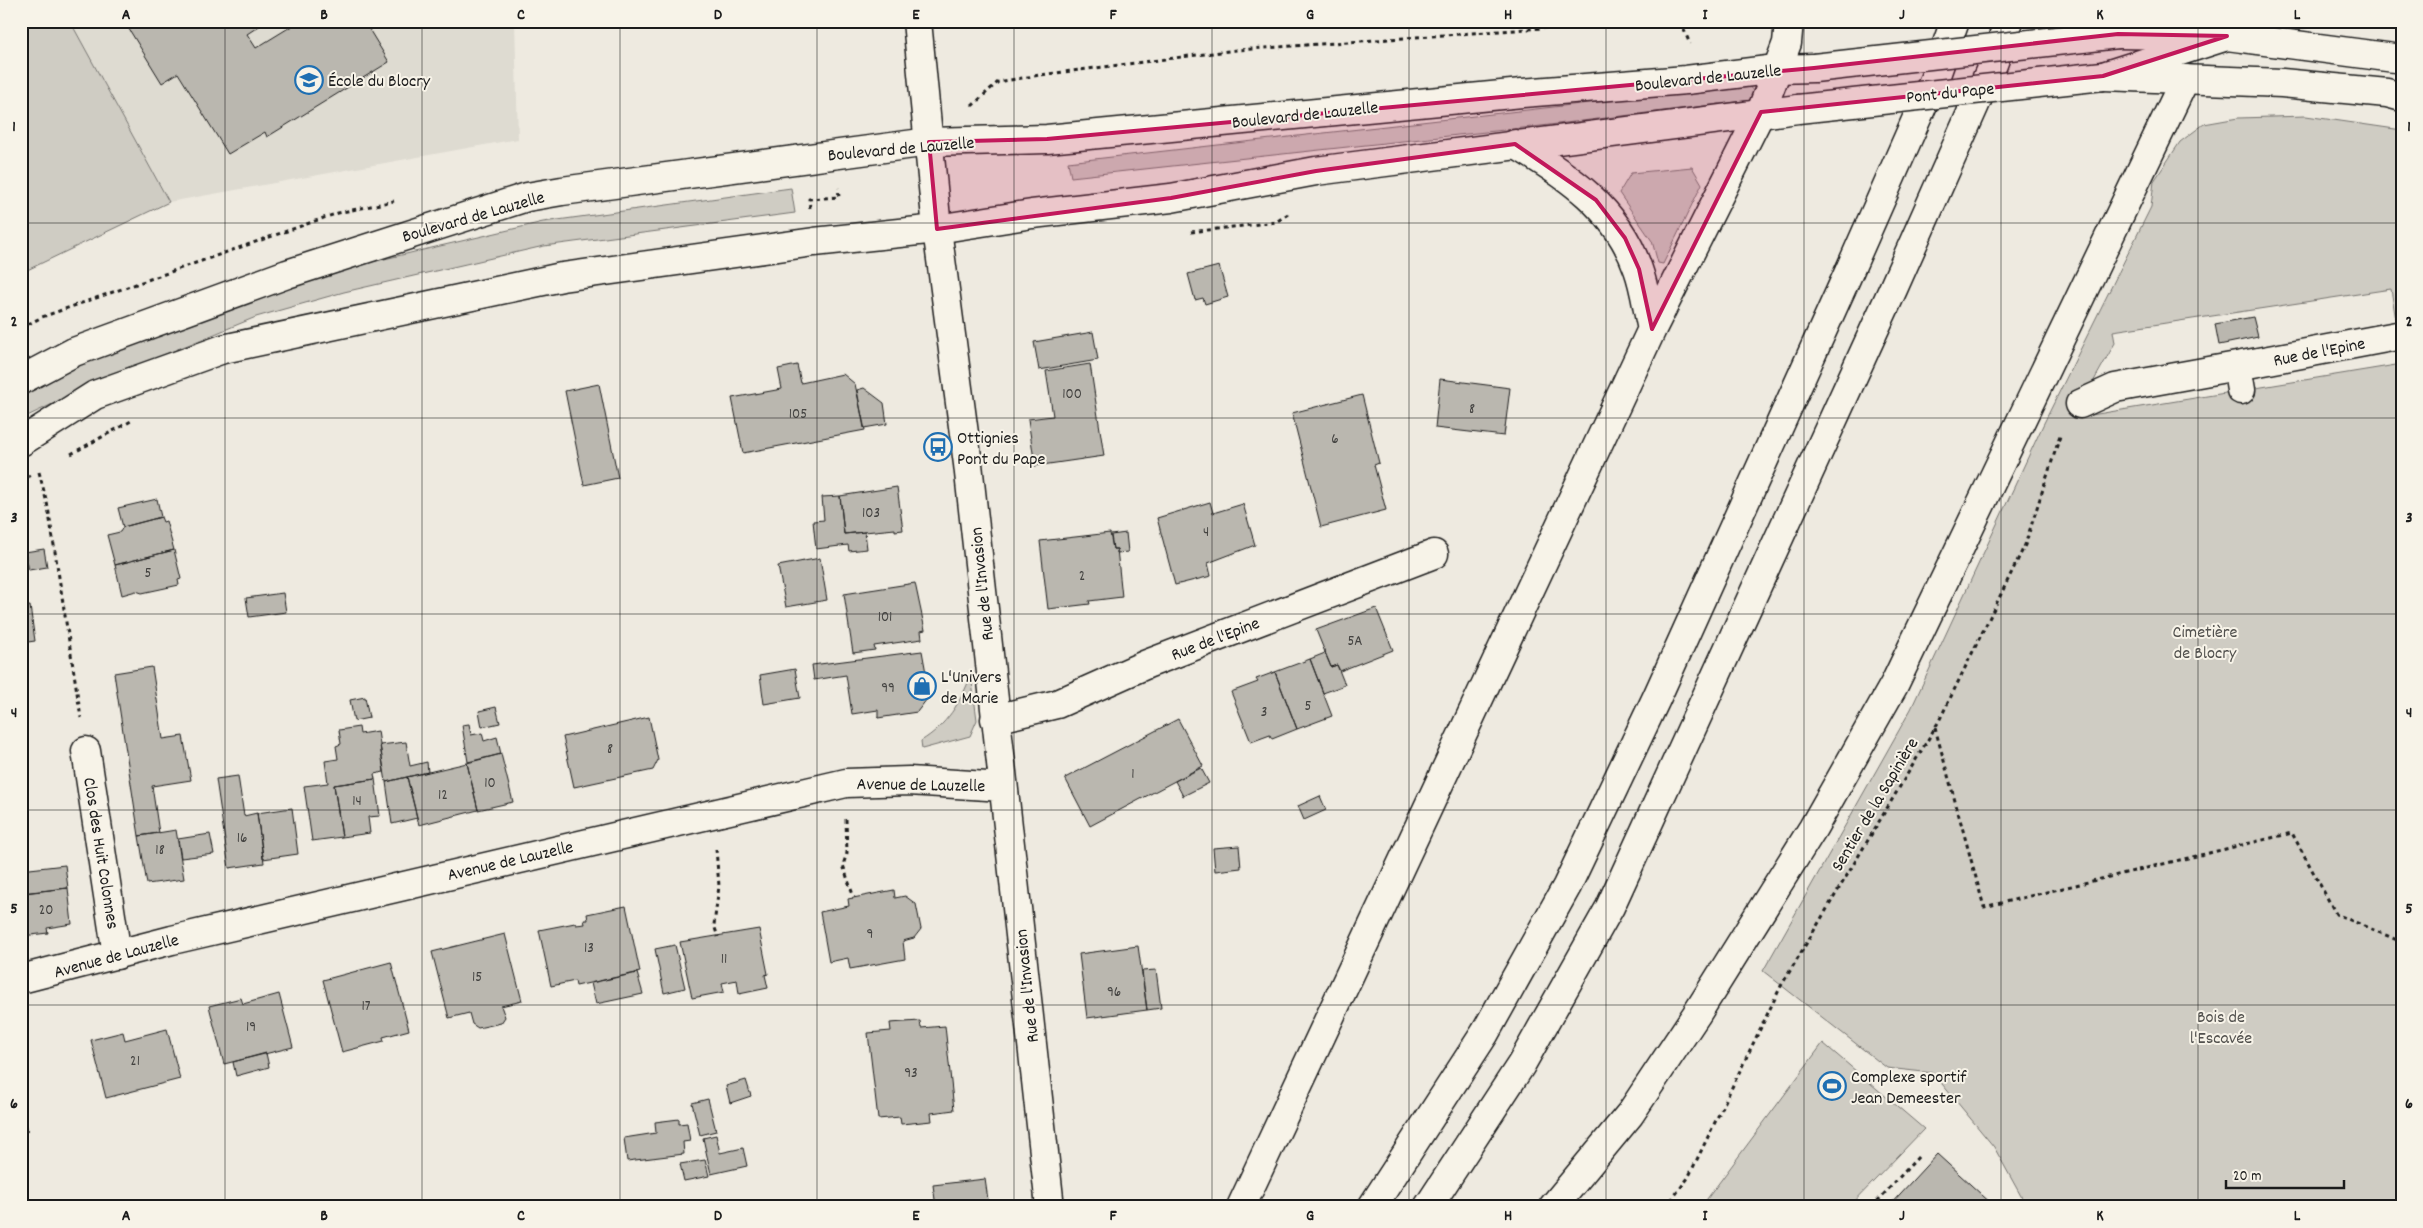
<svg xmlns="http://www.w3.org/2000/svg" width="2423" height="1228" font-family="Dekko,sans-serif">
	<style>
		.built { fill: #dedbd1 }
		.green { fill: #cfccc3; stroke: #767470 }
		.building { fill: #bab7af; stroke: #1c1c1c }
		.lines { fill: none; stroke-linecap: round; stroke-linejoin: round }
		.minor-casing { stroke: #1c1c1c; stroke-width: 31 }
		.major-casing { stroke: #1c1c1c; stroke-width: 31 }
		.highway-casing { stroke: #1c1c1c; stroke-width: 31 }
		.path { stroke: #1c1c1c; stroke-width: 3; stroke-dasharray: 4 4; stroke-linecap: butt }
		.minor { stroke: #f7f3e8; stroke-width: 28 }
		.major { stroke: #f7f3e8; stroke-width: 28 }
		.highway { stroke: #f7f3e8; stroke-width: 28 }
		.major-bridge-casing { stroke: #1c1c1c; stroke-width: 31; stroke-linecap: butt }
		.major-bridge { stroke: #f7f3e8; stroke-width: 28 }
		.marked { fill: #c2185b; fill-opacity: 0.2; stroke: #c2185b; stroke-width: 4; stroke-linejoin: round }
		.grid { fill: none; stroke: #1c1c1c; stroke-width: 1; stroke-opacity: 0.55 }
		.labels { text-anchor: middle; stroke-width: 4; stroke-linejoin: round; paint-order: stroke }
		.number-label { font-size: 15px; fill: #444341 }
		.street-label { font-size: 18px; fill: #1c1c1c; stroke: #f7f3e8 }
		.poi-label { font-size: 18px; fill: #1c1c1c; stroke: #f7f3e8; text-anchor: start }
		.park-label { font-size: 18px; fill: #52514e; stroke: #f7f3e8 }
		.neatline { fill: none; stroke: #1c1c1c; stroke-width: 2 }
		.grid-label { font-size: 16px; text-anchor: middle; font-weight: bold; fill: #1c1c1c }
	</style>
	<rect width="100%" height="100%" fill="#eeeae0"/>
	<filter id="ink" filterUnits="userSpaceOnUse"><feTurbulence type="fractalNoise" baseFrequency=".02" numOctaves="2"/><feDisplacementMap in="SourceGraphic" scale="10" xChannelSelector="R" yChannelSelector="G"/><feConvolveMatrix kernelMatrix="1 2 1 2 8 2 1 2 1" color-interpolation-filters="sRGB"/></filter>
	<g filter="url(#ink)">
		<path class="built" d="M70,21h445l3,118 -349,63z"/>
		<path class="green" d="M21,21h49l99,181 -148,71z
			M1748,85l6,7 -2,8 -211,26 -470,51 -3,-15z
			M2306,116l96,14v196l-5,1 -6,-38 -278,42 2,12 -42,75 329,-54v843h-375l-33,-60 -61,-74 -46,-5 -124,-97 148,-262 132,-284 108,-218 3,-26 26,-39 24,-18 34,-6z
			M1692,167l10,17 -39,80 -5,-1 -6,-22 -33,-48 12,-20z
			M791,188l4,25 -251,33 -200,46 -88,25 -151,62 -84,40v-25l35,-19 98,-42 166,-59 223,-52z
			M971,675l6,45 -7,16 -48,13 -1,-8c25,-15 40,-39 50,-66z
			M1823,1043l101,86 -75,78h-148z"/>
		<path class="building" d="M124,21h143l-20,13 9,14 44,-27h64l25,41 -122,75 -2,-5 -37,22 -50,-81 -16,10z
			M1219,266l9,31 -23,7 -2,-6 -8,2 -7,-26z
			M2253,317l5,20 -39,8 -4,-21z
			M1093,332l5,28 -59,10 -5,-28z
			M1090,364l14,92 -69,10 -7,-47 25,-3 -7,-45z
			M797,365l4,18 42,-9 12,10 10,46 -122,23 -11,-55 50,-9 -4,-20z
			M1440,379l70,9 -6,48 -69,-8z
			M599,384l19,94 -34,7 -19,-94z
			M864,388l20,15 3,21 -23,4 -7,-38z
			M1362,395l17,68 -5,2 12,45 -65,17 -29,-114z
			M897,487l6,43 -8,1v-2l-51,5 -4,-38z
			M840,496l4,38 21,-2 2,17 -18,2 -1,-6 -32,4 -3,-28 11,-1 -2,-23z
			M157,499l4,18 -38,10 -5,-19z
			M1210,502l3,11 30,-9 12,41 -47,18 3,13 -36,9 -18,-67z
			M161,517l2,5 3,-1 8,29 -59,15 -8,-30 13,-3 3,-5z
			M1110,533l3,16h4l5,48 -33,4 1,3 -42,5 -8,-68z
			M1126,533l2,19 -11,1v-4h-4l-2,-14z
			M44,549l3,18 -18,3 -4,-18z
			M174,550l7,29 -3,1 1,5 -37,8 -6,-2 -14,4 -7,-30z
			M820,558l7,42 -41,7 -8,-41z
			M915,583l10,47 -4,1 1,8 -48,7 1,4 -22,3 -9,-59z
			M283,593l3,19 -37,5 -3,-19z
			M30,606l5,35 -14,2v-36z
			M1376,608l17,42 -53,21 -3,-6 -6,2 -15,-37z
			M922,651l8,44 -13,17 -39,6v-8l-26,4 -6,-39 -32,5 -2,-15z
			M1325,653l6,14 6,-2 8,20 -22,8 -13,-34z
			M1310,659l22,57 -35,13 -22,-57z
			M152,667l11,72 20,-3 8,44 -39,6 7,47 -20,3 -25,-163z
			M795,669l5,29 -36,6 -4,-29z
			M1275,672l22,57 -25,10 -2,-4 -19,7 -20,-50 27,-10 -2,-3z
			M365,697l4,21 -15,3 -4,-21z
			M496,707l4,16 -18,4 -3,-16z
			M649,717l9,43 -5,10 -79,17 -11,-50z
			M1178,719l25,47 -113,60 -25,-48z
			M469,724l2,11 11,-2 2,8 13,-4 4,17 -33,8 -6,-37z
			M359,727l1,7 18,-3 6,41 -10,2 1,5 -41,6 8,52 -30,4 -8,-55 24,-3 -3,-22 13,-2 -2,-13 5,-2 -2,-14z
			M406,742l4,24 17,-4 1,10 -42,10 -6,-37z
			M501,754l12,48 -35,8 -11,-47z
			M467,763l11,47 -59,15 -12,-48z
			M1201,768l8,15 -26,13 -8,-15z
			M238,776l6,40 13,-3 7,50 -35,5 -13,-89z
			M407,777l10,41 -25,6 -6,-42z
			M375,779l5,37 -12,1 2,16 -28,4 -8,-52z
			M1320,796l6,14 -22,10 -6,-14z
			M292,808l6,46 -35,5 -6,-46z
			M176,830l8,49 -37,5 -8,-48z
			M210,834l4,20 -33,4 -3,-19z
			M1239,846l2,22 -26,3 -2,-23z
			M65,865l3,23 -44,5 -3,-23z
			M68,888l4,36 -25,4 1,5 -26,3 -1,-43z
			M894,890l1,8 10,-2 11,8 5,25 -7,9 -11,3 2,18 -55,10 -2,-11 -19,4 -9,-50 29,-6 -1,-7z
			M626,906l14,66 -64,14 -1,-5 -24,5 -12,-56 36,-7 1,2 9,-1 -1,-4h4l-1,-6z
			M759,929l9,45 -3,1 3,13 -29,6 -2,-14 -15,3 2,9 -32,6 -12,-56z
			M505,934l17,67 -21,5 4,11 -4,6 -23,5 -6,-4 -3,-11 -20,5 -17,-66z
			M675,945l10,43 -21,5 -9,-44z
			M1138,946l9,64 -60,8 -8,-64z
			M391,962l18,68 -26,7 1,4 -42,11 -19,-72z
			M1156,970l5,38 -14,2 -5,-39z
			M637,973l6,21 -47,10 -5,-21z
			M279,994l14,53 -69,17 -15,-58 32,-8 2,6z
			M920,1021l1,7 24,-2 9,84 -23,3 1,8 -31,3 -1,-7 -22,2 -10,-86 23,-2 -1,-8z
			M167,1029l13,50 -74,19 -15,-58 32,-8 2,8z
			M266,1053l3,14 -33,9 -3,-14z
			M746,1080l5,16 -21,7 -4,-17z
			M708,1099l8,32 -16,4 -8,-32z
			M21,1105l7,26 -7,2z
			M679,1119v5l8,-1 3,18 -7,1 1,12 -57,7 -3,-23 32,-5 -1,-11z
			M716,1135l4,18 23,-5 4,18 -36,8 -8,-36z
			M1937,1154l56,51 -2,2h-103z
			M705,1160l4,16 -25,5 -4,-17z
			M985,1179l4,28h-53l-3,-22z"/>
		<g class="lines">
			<defs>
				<path id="minor" d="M917,21l20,208 31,235 82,743
					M2241,390l-4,-24 165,-31
					M2080,404l35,-16 122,-22
					M995,719l62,-15 90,-40 287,-110
					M86,751l31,204
					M21,979l151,-39 674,-157 63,-2 94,6"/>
				<path id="major" d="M2118,34l109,2 175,23
					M2104,76l178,7 105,10 15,4
					M21,380l53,-28 213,-78 240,-77 35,-6 367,-49 118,-3 475,-46 164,-13 90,-11 38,-1
					M21,442l74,-47 128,-46 339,-72 252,-35 123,-13 95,-15 139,-16 145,-27 482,-62"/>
				<path id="highway" d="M2103,76l124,-40 3,-15
					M1652,329l109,-217 26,-69 2,-22
					M1241,1207l411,-878c-5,-20 -7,-41 -14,-60 -21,-61 -71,-94 -123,-125
					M1372,1207l113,-174 82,-147 89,-187 192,-425 88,-199 19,-54
					M1428,1207l93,-142 89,-158 283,-618 100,-225 16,-43
					M1553,1207l77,-93 66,-99 117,-187 81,-143 291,-606"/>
			</defs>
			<use href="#minor" class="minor-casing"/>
			<use href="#major" class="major-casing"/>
			<use href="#highway" class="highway-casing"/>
			<path class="path" d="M1684,21v9l6,14
				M972,106l26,-24 42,-7 197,-25 402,-29
				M810,208l-1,-9 30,-2 -1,-9
				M1191,232l85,-10 15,-10
				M21,328l21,-11 296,-104 56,-12
				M71,454l62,-34
				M39,472l9,35 33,211
				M21,481l9,-5
				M1935,728l49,179 308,-74 44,81 66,28
				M846,819l1,34 -4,12 11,33
				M716,849l3,37 -5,39 4,12
				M1666,1207l22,-29 93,-192 158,-265 86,-176 36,-112
				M1872,1207l47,-51"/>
			<use href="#minor" class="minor"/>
			<use href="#major" class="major"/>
			<use href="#highway" class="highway"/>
			<defs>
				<path id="major-bridge" d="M1814,68l304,-34
					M1798,109l305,-33"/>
			</defs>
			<use href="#major-bridge" class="major-bridge-casing"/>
			<use href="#major-bridge" class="major-bridge"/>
		</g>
	</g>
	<path class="marked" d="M2118,34l109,2 -124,40 -342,36 -109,217 -13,-60 -14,-31 -29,-38 -81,-56 -199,27 -145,27 -234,31 -8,-87 118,-3 767,-71z"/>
	<path class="grid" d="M225,21v1186M422,21v1186M620,21v1186M817,21v1186M1014,21v1186M1212,21v1186M1409,21v1186M1606,21v1186M1804,21v1186M2001,21v1186M2198,21v1186M21,223h2381M21,418h2381M21,614h2381M21,810h2381M21,1005h2381"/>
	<defs>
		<symbol id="school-ring" viewBox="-11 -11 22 22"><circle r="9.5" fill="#f7f3e8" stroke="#1f6fb2" stroke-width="1.5"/><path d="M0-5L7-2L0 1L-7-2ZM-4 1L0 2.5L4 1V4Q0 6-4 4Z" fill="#1f6fb2"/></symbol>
		<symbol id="bus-ring" viewBox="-11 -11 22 22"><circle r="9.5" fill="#f7f3e8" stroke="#1f6fb2" stroke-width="1.5"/><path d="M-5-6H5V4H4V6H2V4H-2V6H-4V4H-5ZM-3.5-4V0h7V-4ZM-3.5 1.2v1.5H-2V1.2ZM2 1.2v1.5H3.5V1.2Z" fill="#1f6fb2"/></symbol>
		<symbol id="shop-ring" viewBox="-11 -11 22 22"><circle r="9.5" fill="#f7f3e8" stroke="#1f6fb2" stroke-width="1.5"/><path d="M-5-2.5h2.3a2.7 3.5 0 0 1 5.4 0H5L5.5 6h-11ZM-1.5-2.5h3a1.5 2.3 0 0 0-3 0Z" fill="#1f6fb2"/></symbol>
		<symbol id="stadium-ring" viewBox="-11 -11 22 22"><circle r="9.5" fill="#f7f3e8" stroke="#1f6fb2" stroke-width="1.5"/><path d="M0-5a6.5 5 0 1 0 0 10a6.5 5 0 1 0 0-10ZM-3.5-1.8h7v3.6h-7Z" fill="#1f6fb2"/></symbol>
	</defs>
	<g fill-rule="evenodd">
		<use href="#school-ring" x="293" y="64" width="32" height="32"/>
		<use href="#bus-ring" x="922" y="431" width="32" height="32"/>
		<use href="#shop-ring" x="906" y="670" width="32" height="32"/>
		<use href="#stadium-ring" x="1816" y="1070" width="32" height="32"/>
	</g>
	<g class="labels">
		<g class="number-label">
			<text x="1072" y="398">100</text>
			<text x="1472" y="413">8</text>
			<text x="798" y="418">105</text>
			<text x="1335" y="443">6</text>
			<text x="871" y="517">103</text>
			<text x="1206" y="536">4</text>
			<text x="148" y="577">5</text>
			<text x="1082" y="580">2</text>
			<text x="885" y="621">101</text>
			<text x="1355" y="645">5A</text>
			<text x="888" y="692">99</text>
			<text x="1308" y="710">5</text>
			<text x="1264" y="716">3</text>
			<text x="610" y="753">8</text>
			<text x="1133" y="778">1</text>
			<text x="490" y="787">10</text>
			<text x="443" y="799">12</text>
			<text x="357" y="805">14</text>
			<text x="242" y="842">16</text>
			<text x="160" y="854">18</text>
			<text x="46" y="914">20</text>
			<text x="870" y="938">9</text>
			<text x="589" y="952">13</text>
			<text x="724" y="963">11</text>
			<text x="477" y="981">15</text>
			<text x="1114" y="996">96</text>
			<text x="366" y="1010">17</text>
			<text x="251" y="1031">19</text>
			<text x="135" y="1065">21</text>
			<text x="911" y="1077">93</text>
		</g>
		<g class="street-label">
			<text transform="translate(1708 77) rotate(-6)" y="6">Boulevard de Lauzelle</text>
			<text transform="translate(1950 92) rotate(-6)" y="6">Pont du Pape</text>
			<text transform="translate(1305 114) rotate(-6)" y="6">Boulevard de Lauzelle</text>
			<text transform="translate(901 148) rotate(-5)" y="6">Boulevard de Lauzelle</text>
			<text transform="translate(473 216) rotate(-16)" y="6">Boulevard de Lauzelle</text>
			<text transform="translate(2319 351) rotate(-11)" y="6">Rue de l'Epine</text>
			<text transform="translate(981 584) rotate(-96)" y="6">Rue de l'Invasion</text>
			<text transform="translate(1215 638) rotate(-21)" y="6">Rue de l'Epine</text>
			<text transform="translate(921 784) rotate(1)" y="6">Avenue de Lauzelle</text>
			<text transform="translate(1874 804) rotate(-59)" y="6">Sentier de la Sapinière</text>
			<text transform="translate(102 853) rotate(81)" y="6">Clos des Huit Colonnes</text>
			<text transform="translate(510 860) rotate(-13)" y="6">Avenue de Lauzelle</text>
			<text transform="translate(116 955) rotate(-15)" y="6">Avenue de Lauzelle</text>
			<text transform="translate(1026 986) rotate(-96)" y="6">Rue de l'Invasion</text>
		</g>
		<g class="poi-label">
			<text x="328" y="86">École du Blocry</text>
			<text x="957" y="443">Ottignies<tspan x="957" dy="21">Pont du Pape</tspan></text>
			<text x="941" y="682">L'Univers<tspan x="941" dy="21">de Marie</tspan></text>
			<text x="1851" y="1082">Complexe sportif<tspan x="1851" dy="21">Jean Demeester</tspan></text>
		</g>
		<g class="park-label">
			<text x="2205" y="637">Cimetière<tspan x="2205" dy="21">de Blocry</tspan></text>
			<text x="2221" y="1022">Bois de<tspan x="2221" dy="21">l'Escavée</tspan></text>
		</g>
	</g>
	<rect width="2423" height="1228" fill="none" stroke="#f7f3e8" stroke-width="55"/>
	<path d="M2226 1180v8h118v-8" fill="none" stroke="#1c1c1c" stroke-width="2.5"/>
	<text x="2233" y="1180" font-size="15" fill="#1c1c1c" stroke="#f7f3e8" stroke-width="4" paint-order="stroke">20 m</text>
	<rect x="28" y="28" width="2368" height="1172" class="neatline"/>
	<g class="grid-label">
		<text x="126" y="19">A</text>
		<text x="324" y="19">B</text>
		<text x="521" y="19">C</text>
		<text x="718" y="19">D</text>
		<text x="916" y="19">E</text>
		<text x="1113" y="19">F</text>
		<text x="1310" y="19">G</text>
		<text x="1508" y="19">H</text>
		<text x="1705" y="19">I</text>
		<text x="1902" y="19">J</text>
		<text x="2100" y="19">K</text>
		<text x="2297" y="19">L</text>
		<text x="14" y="131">1</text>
		<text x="2409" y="131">1</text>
		<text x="14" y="326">2</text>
		<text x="2409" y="326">2</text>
		<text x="14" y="522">3</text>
		<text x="2409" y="522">3</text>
		<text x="14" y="717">4</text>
		<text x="2409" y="717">4</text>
		<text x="14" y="913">5</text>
		<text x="2409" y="913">5</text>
		<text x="14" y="1108">6</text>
		<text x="2409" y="1108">6</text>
		<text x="126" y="1220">A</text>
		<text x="324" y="1220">B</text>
		<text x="521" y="1220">C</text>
		<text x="718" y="1220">D</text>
		<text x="916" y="1220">E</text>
		<text x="1113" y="1220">F</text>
		<text x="1310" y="1220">G</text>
		<text x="1508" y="1220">H</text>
		<text x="1705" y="1220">I</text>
		<text x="1902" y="1220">J</text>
		<text x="2100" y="1220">K</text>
		<text x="2297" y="1220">L</text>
	</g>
</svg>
